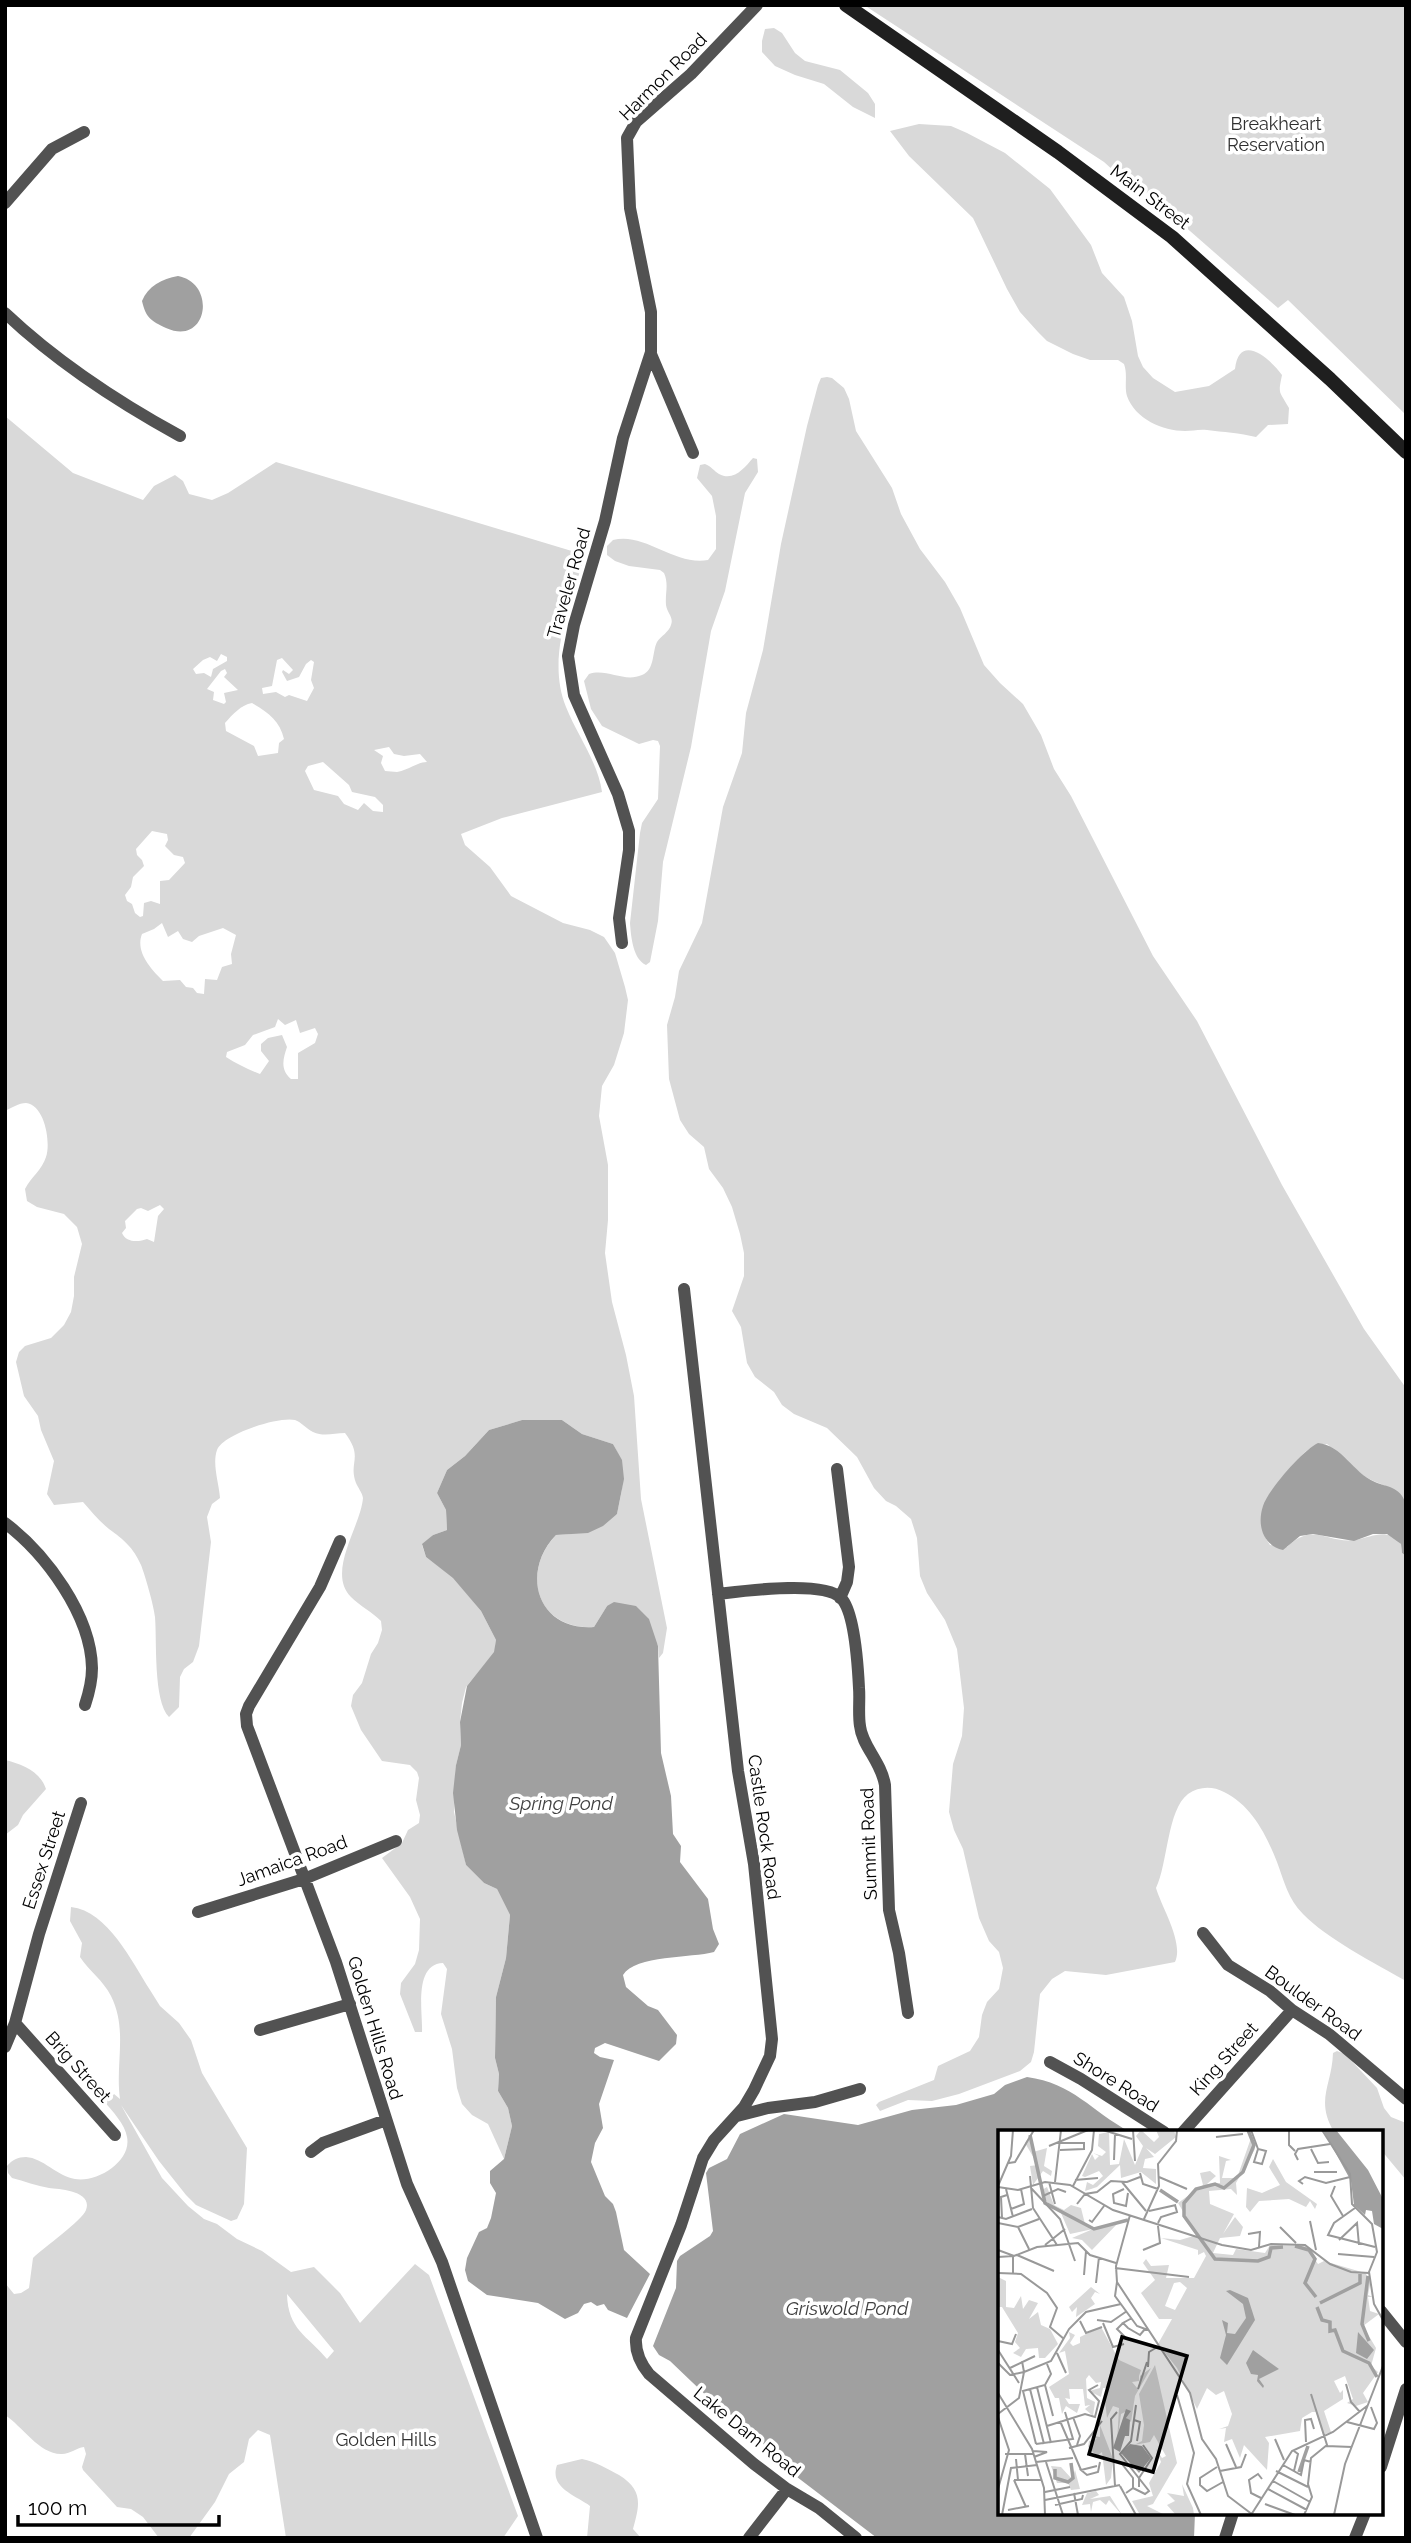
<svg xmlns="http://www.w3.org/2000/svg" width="1411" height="2543" font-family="Raleway,sans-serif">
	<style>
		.green { fill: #d9d9d9; fill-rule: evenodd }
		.water { fill: #a0a0a0 }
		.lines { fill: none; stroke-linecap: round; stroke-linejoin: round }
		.street { stroke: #525252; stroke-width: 12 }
		.secondary { stroke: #1f1f1f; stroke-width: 14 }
		.labels { text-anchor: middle; stroke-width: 7; stroke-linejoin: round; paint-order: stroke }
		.street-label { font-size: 18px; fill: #000; stroke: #fff }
		.park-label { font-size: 18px; fill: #303030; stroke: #fff }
		.water-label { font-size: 19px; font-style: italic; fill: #414141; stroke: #fff }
		.inset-river { fill: none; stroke: #a0a0a0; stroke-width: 3.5 }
		.inset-road { fill: none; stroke: #999; stroke-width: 2 }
		.view { fill: #000; fill-opacity: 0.15; stroke: #000; stroke-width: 3.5 }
		.inset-edge { fill: none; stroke: #000; stroke-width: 3.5 }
	</style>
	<rect width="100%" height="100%" fill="#fff"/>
	<path class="green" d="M864,5h542v410l-118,-115 -10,8 -136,-119 -16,-7 -22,-20z
		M774,28l8,5 13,20 10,8 35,9 28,23 7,11v14l-22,-11 -29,-23 -29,-9 -20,-9 -13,-14v-11l3,-12z
		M919,124l32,2 16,7 38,20 45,36 41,56 11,28 22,24 8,24 6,35 5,11 10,11 22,14 34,-6 26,-17c4,-36 34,-12 47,6 -4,20 -3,15 7,33l-1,16 -20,1 -12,12c-16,-4 -33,-5 -49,-7 -8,-1 -15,1 -22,1 -22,0 -50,-12 -58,-35 -3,-10 1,-21 -3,-32l-6,-4h-28l-17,-6 -26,-13 -9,-9 -18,-20 -13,-23 -34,-71 -64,-62 -19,-25z
		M827,377l5,1 12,10 5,11 7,32 36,57 9,26 19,35 25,33 15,26 24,57 16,18 23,21 18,31 13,34 17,27 82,160 44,65 85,164 82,144 42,59v116c-10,-19 -24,-17 -40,-27 -14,-9 -24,-23 -39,-33 -5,1 -12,2 -16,4 -7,3 -14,14 -19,20 -20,22 -43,48 -22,77l17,2c26,-26 41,-3 68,-7 19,-3 31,-13 46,4l1,9 4,3v425c-30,-17 -80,-43 -103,-67 -15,-15 -19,-33 -26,-52 -11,-28 -26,-57 -53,-70 -11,-6 -25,-6 -36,2 -21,16 -20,69 -32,94 6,20 28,55 19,74l-69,13 -41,-4 -13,8 -12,15 -6,58 -3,10 -11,9 -61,23 -27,7 -24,-1 -28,11 -4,-6 3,-3 55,-22 4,-14 32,-15 9,-14 3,-22 5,-13 12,-13 4,-21 -4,-16 -10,-11 -10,-23 -16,-69 -9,-19 -5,-18 4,-48 9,-28 2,-28 -7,-59 -12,-29 -18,-27 -7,-17 -3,-38 -6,-19 -15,-13 -10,-5 -12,-13 -17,-31 -30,-29 -33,-14 -12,-9 -8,-13 -19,-15 -8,-14 -6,-36 -9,-16 12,-35v-23l-4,-19 -8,-27 -9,-19 -14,-19 -5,-22 -15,-13 -9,-14 -11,-41 -2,-54 8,-28 4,-26 23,-48 21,-116 19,-54 4,-40 17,-63 18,-106 26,-118 11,-41 3,-7z
		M5,416l68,57 70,27 11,-14 21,-11 8,6 6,13 23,6 16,-7 48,-31 309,93c-14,48 -39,102 -19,152 11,28 32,55 36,85l-100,26 -41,16 4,11 25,22 21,29 52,27 27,7 14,7 11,16 10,34 3,13 -4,33 -10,32 -12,21 -3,30 9,49v55l-3,33 7,49 14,53 8,41 7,103 26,129 -4,25 -4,5 -1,-13 -51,-39 -13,21c-57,3 -74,-54 -38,-92l15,-1 46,-20c6,-30 11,-43 -4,-70l-31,-10 -20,-14h-40l-33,10 -24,26 -18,14 -10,23 9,17 1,20 -14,5 -11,10 4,12 28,21 27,33 15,29 -1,12 -29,35 -4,16 -2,19 1,23 -5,20 -2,47 12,53 18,18 13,6 13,26 -4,43 -10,39 -1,61 4,16 -1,17 10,17 4,18 -8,33 -16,-35 -16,-9 -10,-11 -5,-16 -5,-39 -11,-35 6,-45 -4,-6c-30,1 -20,51 -21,69h-7l-15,-38 1,-11 14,-19 4,-14 1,-31 -10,-22 -28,-39 20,-15 6,-13 11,-7 1,-8 -4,-15 3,-22 -2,-6 -7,-7 -28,-4 -21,-31 -10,-24 2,-11 9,-12 9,-29 7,-11 4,-13 -1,-9c-9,-9 -21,-15 -30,-24 -25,-25 10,-71 12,-99 -1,-6 -5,-10 -7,-15 -8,-21 8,-25 -11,-50 -11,0 -21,4 -32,-1 -6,-3 -12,-10 -18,-12 -16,-4 -72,14 -78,30 -5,14 2,33 3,48l-8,6 -5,13 4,25 -12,104 -6,16 -9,7 -4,8 -1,30 -10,10c-16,-16 -12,-77 -14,-100 -1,-11 -10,-42 -14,-52 -8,-18 -17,-25 -32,-36 -10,-8 -18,-18 -26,-27l-29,3 -7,-11 7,-33 -13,-31 -3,-14 -14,-20 -8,-34 3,-10 6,-6 26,-8 13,-13 7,-13 3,-16v-19l8,-33 -5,-17 -13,-13 -27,-7 -10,-6 -2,-12c6,-12 17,-19 21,-32 5,-14 -1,-52 -20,-54 -7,0 -15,5 -21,8zM221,654l6,3v4l-14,8 -2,8 -7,-4 -8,1 -3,-5 10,-9 7,-3 7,4zM282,658l11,12 -4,4 -6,-4 -1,2 5,9 12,-4 7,-13 5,-4 3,2 -3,18 3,8 -7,13 -18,-6 -4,2 -9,-5 -13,2 -1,-6 10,-2 5,-26zM225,669l2,4 -3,4 14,13 -14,3 2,9 -2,2 -11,-4 1,-8 -7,-3 14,-18zM252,703c16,9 28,18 32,36l-5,4 -1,10 -20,3 -4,-10 -28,-15 -1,-8c8,-9 16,-18 27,-20zM389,747l5,7 10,2 16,-2 7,8c-10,0 -18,8 -30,10 -4,0 -8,-1 -12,-1l-4,-8 2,-7 -9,-6zM323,762l26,23 3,7 23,5 8,8v7l-10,-1 -9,-8 -6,7 -14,-6 -6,-8 -24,-6 -9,-19 3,-5zM152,831l15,3 1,6 -3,6 9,9 9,2 2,6 -16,17 -9,1v23l-9,-3 -7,2 -1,13 -3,1 -5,-4 -3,-9 -5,-3 -2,-6 6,-8 2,-10 11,-11 -2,-6 -5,-5 -1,-6zM162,923l6,14 10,-6 5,8 9,3 7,-6 24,-8 13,7 -5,19 1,10 -10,3 -5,13 -12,-1 -1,15 -7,-1 -4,-5 -7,-1 -6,-7 -17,1c-12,-12 -28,-29 -21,-47l12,-5zM278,1019l7,6 11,-5 4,13 15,-5 3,6 -3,9 -17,10v26h-7c-11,-9 -8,-20 -4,-32l-5,-12 -14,3 -7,6v7l8,10 -9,13c-13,-5 -23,-10 -34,-17l1,-5 18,-7 8,-10 22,-8zM160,1205l4,4 -6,7 -4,26 -7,-3c-8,3 -21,4 -25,-6l4,-5 -1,-7 12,-12 4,-1 7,3z
		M753,458l4,1 1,13 -13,21 -20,98 -14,40 -20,116 -28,115 -5,59 -8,41 -4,3c-13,-6 -15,-28 -16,-42l10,-90 2,-10 16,-24 2,-53 -2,-5 -5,-1 -14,4 -37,-18 -11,-17 -7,-28 5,-7c18,-6 35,9 53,1 13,-5 10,-23 15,-33 4,-6 12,-10 14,-17 3,-8 -4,-12 -5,-20 -1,-12 3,-21 -2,-32l-4,-3 -31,-4 -14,-5 -8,-6v-9l6,-6c32,-8 61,26 95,20l8,-11v-33l-4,-20 -15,-18 3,-13 5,-1c6,2 9,7 14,10 15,8 26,-7 34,-16z
		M5,1760c17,4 35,11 41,29l-23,26 -5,10 -13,10z
		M71,1907c37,4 61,55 79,83l10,16 19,17 12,17 11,33 45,75 -3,56 -7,15 -6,2 -35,-16 -10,-10 -27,-34 -38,-56 41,73 26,28 16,13 13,5 20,15 25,12 29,21 23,-5 26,26 20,30 55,-59 14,11 89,241 -15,22h-217l-16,-103 -12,-5 -9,9 -5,23 -15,12 -14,28 -26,36h-30l-16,-21 -12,-8 -14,-2 -34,-37 -1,-3 4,-13 -2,-7c-8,1 -14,7 -22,7 -22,1 -40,-28 -57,-39v-132l9,11 7,-1 8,-5 4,-30c11,-11 49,-37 53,-48 7,-19 -26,-21 -37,-22 -12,-2 -25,-7 -37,-10l-4,-5 -1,-7c5,-6 11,-9 19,-9 17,1 31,19 49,22 22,4 57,-18 52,-42 -2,-13 -15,-26 -23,-36l4,-6 6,-1 6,5c-5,-35 8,-69 -9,-103 -8,-16 -22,-25 -31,-39l2,-14 -12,-22zM287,2294l47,57 -7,8c-20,-24 -39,-29 -40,-65z
		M1337,2051l8,3 32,34 7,20 7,9 15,6v57l-25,-30v-18h-47c-19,-33 -2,-46 -1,-79z
		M582,2459c14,3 24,9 37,16 24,15 21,29 14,54l8,9h-54l3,-32c-15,-11 -41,-18 -33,-41z"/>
	<path class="water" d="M178,276c39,7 30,71 -12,52 -15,-7 -20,-10 -24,-27 6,-15 20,-22 36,-25z
		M522,1420h40l20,14 31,10 9,16 2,19 -7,35 -14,12 -15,7 -32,2c-36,37 -19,96 38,92l13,-21 7,-4 22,4 13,13 9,27 3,107 10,43 2,38 8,12 -1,16 28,37 5,30 6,15 -5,8c-22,6 -79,3 -91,23l3,12 22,19 10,4 19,25 -1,9 -17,17 -54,-18 -10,5 -1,5 6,4 14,3 -15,44 4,24 -8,15 -4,19 14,34 8,8 3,8 8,38 26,24 -23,44 -19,-8 -4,-6 -7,2 -6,-4 -7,2 -6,9 -13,6 -27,-16 -51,-8 -19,-14 -3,-11 2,-12 12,-26 8,-4 4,-10 5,-25 -6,-10v-12l14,-12 8,-33 -4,-18 -10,-17 1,-17 -4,-16 1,-61 10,-39 4,-43 -13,-26 -13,-6 -18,-18 -9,-35 -4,-37 3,-28 5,-20 -1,-23 7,-36 27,-34 2,-12 -15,-29 -28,-33 -27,-21 -4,-13 11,-9 14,-5 -1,-20 -9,-17 10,-23 18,-14 24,-26z
		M1318,1443c24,2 35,30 57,39 12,5 25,5 30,20 4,13 1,40 1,54l-4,-3 -1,-9 -14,-10h-14l-19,7 -41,-7 -13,2 -17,14c-21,-5 -26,-26 -20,-44 5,-16 40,-56 55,-63z
		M1027,2077c46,6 64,34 103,55h-130v381h195l-1,25h-317l-80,-61 -23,-20 -23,-28 -37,-26 -44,-42 -11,-6 -6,-9 23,-58 1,-27 3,-5 30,-20 3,-5 -7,-58 3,-5 18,-9 13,-25 44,-20 74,11 54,-15 44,-5 38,-11 11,-9z"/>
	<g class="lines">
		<path class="street" d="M5,203l47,-54 32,-17
			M5,313c53,50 111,88 175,123
			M651,354l42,99
			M622,943l-3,-25 10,-68v-19l-11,-37 -44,-99 -6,-39 6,-31 31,-104 18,-83 28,-86v-40l-21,-104 -3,-70 9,-16 55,-48 66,-69
			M684,1289l54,482 16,93 18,175 -2,17 -16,34 -10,17 -30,33 -11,18 -22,67 -45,113c-1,14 4,25 13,36l105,90 33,25 32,19 37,30
			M837,1469l12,98 -2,15 -7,16
			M5,1523c41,31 86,92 87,145 0,13 -3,25 -7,37
			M340,1541l-20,46 -71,119 -3,8 1,12 89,236 71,222 35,78 95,276
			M718,1594c26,-3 105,-14 123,4 14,14 17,70 18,90 1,12 -1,25 1,38 2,20 21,35 25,59l4,125 10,43 9,60
			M198,1912l106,-33 92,-38
			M1203,1933l25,32 42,26 22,19 37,24 77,65
			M15,2023l100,112
			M260,2030l90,-26
			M5,2047l10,-24 24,-89 42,-131
			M1050,2062l31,17 83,53
			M737,2116l31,-8 47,-6 45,-13
			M1183,2132l109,-122
			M311,2152l12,-9 63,-23
			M1381,2311l25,31
			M1381,2467l25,-78
			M749,2538l38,-49
			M1225,2538l8,-25
			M1355,2538l10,-25"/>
		<path class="secondary" d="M846,5l212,147 114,85 158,142 76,73"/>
	</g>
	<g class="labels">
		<g class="street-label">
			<text transform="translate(663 77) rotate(-45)" y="6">Harmon Road</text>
			<text transform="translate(1150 197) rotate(37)" y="6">Main Street</text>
			<text transform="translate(569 583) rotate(-74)" y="6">Traveler Road</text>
			<text transform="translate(764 1827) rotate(82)" y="6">Castle Rock Road</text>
			<text transform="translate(869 1844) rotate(-92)" y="6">Summit Road</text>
			<text transform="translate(44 1860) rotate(-72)" y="6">Essex Street</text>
			<text transform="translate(292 1861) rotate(-20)" y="6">Jamaica Road</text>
			<text transform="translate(1313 2003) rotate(36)" y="6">Boulder Road</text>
			<text transform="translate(375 2028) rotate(73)" y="6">Golden Hills Road</text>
			<text transform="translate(1224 2059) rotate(-48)" y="6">King Street</text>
			<text transform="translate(78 2067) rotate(48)" y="6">Brig Street</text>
			<text transform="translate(1116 2082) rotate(32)" y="6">Shore Road</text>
			<text transform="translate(747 2432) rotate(39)" y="6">Lake Dam Road</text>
		</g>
		<g class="park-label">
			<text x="1276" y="130">Breakheart<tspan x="1276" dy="21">Reservation</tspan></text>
			<text x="386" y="2446">Golden Hills</text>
		</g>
		<g class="water-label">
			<text x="561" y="1810">Spring Pond</text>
			<text x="847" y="2315">Griswold Pond</text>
		</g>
	</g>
	<g transform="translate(998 2130)">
		<rect width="385" height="385" fill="#fff"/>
		<path d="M143,0l13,12 5,-5 -3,-7h18l2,7 -21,17 -9,-6 8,9 -9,2 -2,9 13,1v15l-15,-12 -20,6 -1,-13 -23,22 -12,4 2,-9 6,3 10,-9 -4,-5 -14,6 -3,-1 10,-22 3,6 4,-4 -6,-3 9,3 4,-4 -8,-6 1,-12 10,-2 1,33 9,-1 5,-25 11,26 8,-19 -7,-10zM32,5l3,17 14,-4 -3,18 8,5 -1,5 -8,-5 -10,14 -3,-19 8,-1 -13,-22zM253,8l4,11 -19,34 1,12 -6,-6 -22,2 1,13 24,10 -11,20 12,-17 8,10 -3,9 -20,2 -7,15 20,2 3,-6 29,4 5,-8 36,1 12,18 6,-3 41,12 6,7 -3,15 5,2h-5l2,14 9,3 -16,12 13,22 -5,18 7,6 -15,21 5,9 -12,4 -9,-3 6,-4 -8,-23 -11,5 6,12 3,-3v9l-19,12 7,21 -8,3 -7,-23h-4l-10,6 -2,13 -35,6 4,6 -2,27 -23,-25 -4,13 -8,-19 -8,3 2,-14 -7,1 9,-3 4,-12 -8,-23 -8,4 -9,-7 -10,21 -20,-41 -19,-24 14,-25h-13l-18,-26 14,-13 -12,-17 3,-4 5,7 18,-1 -3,13h28l12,-22 -2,-4 -6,3v-5l-37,-12 19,2 17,-5 -19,-32 25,-18 -3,-12 10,-2 6,5 -9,8 13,-1 -1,-27 12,4 -5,1 -4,17h15zM182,152l7,6 -12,22 -10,-4 9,-23zM275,29l13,23 31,22 -2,5 -5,-8 -4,6 -17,-8 -30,2 -9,11 -4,-5 1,-19 15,5 18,-8 -11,-18zM49,57l7,18 10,5 7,-5 10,3 4,16 8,5 26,-7 -27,28 -10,-10 -10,-2 21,-9 -23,5 -9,-21 -19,-15v-8zM0,147l8,4v26l8,1 7,-12 2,13 6,-9 9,3 -9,16 9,-7 3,13 9,4 8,15 -13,14h-6l-1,-10 -12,1 -5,8 -8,-4 7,-5 -5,-6 3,-9 -16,-26h-4zM93,157l9,7 -5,-2 -4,6 4,6 -19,13 1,-10 -5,5 -3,-5zM103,197l18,33 22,10 -2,6v5l-7,1 6,7 2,-11v-2l11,-8 -16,28 -4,26 -5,-4 3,-8 -8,4 -4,29 2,-35 -6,-2 -6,12 -2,-17 4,-13h-6l-2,9 -12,-6 11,-3 1,-6 -5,1 -7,-8 -3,4 1,19 8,4 -2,14 -8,-7 5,-4 -5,1 -2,-17h-14l1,10 -5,-1 4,6h11l-3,9 -11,-7 -4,8 -3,-16h-4l-6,-11 20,-13 -4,-23 -6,2 11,-15 -1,-6 6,3 -5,8 3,3 7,-3v-6zM157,235l22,98 -24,41 -6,2 18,9h-25l-8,-14 21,-5 -4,-13 12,-21 -5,-13 6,9 4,-2 -12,-21 -4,7 -16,3 8,-4 2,-16 -5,-31zM102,295l13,34 -2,19 -5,7 -4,-33 -5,4 -9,-9 1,-6 8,-2 -3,-3 6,1zM53,336l10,1 11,12 3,-9 5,19 -9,1 -3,-7h-11zM184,354l11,24 1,7h-18l-9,-10 8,-4 -8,-8 17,3zM98,361l3,4 -9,4 20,-3 12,19 -13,-15 -3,5 -6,-5 -7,2 -2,10 -1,-8 -8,1 5,-12z" fill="#d9d9d9" fill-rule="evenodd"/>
		<path d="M325,0h13l32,40 15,29v30l-9,-5 -2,-13 -6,-1 -1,5 -11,-10 -3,-24zM232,160l18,8 7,22 -28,45 -7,-7 6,-23 -4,-15 6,3 -1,10 8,1 11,-16 -3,-14 -17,-13zM360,202l16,18 -7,9 -11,-6zM255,220l26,19 -20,10 5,7 -1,2 -6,-7 1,-6 -7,-1 -5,-11zM128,279l5,2 -5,7 4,2 -1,16h-4l-5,16 -7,-4zM132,314l12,2 9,12 -12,15 -18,-20z" fill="#a0a0a0"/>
		<path class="inset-river" d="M250,0l6,15 -11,27 -19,16 -9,-4 -19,5 -12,14v13l31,43 43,2 11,-4 2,-9 12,-1M32,5l15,68 49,26 34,-9M162,60l18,12M297,116l14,4 6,9 -10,24 11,14M370,146l-6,48 7,17M322,173l40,-20v-9M319,177l5,13 8,2v9l5,-1 8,21 26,12 8,14M57,339v9l13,4 5,-4 -2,-15M301,342l9,-26"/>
		<path class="inset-road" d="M105,0l29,9M135,0l2,31M253,0l7,19 8,2 -4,13 -8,-2 4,-13M291,0v15l6,6M324,0l28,44 2,30 20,20 5,28 -8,20 5,32 9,16M218,7l27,-3M51,16l39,-16M313,19l7,14 11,-1M62,20l24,-1v-6h-24M116,30l1,-26M300,30l-3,-6 3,-5 32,-5M11,33l6,-1 19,-32M316,42h23M142,43l3,11 15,5M32,46l3,32 24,37M161,47l28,12M77,50l23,-2M51,52l6,22M57,52l6,-52M124,52l24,29M305,54l-4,-3 6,-4 21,6 24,-6M0,56l13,-30 2,-26M75,56l19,-36 2,-20M337,56l-4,10 12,20M0,57l20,3 27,-8 25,3 43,25 109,35 29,5 20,-6 34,1 25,19 21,8 18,1M33,58l29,31 15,42M8,59l7,28M126,59l-11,5 1,9 12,3 2,-13M45,66l15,-7 8,3M79,74l8,-10 12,-2 14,-11 16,1 13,-5M357,78l-21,15 -6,12 47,12M13,79l13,-5 -3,-15M151,81l27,-6M132,85l-14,51 1,16 73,111 12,46 14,20 12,37 25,19M0,87l8,2 26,-10M4,88l-1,-21 6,-2M146,89l15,-33 -1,-22 18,-23 1,-11M91,90l3,2 12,-16M312,91l6,29M0,93l20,4 21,-8M160,93l3,-6 16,-5 -2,-7M20,97l11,22M282,97l16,16M250,104l12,-2 -1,15M341,110l18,-17 2,22M47,115l20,-16M0,120l16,6 23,-9 41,-4 12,12 26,8M145,120l17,-7 -2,-17M340,124l36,3M19,125l37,16M0,127l15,-1v17M117,138l74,9M0,143l23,1 26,19 10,15 -7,19 14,12M86,145l2,-24M119,152l-2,14 22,30 11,4M98,153l3,-26M134,188l-9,5 5,5 12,7 5,-6M99,190l14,2 16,-11M82,191l6,12 16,-6M105,193l10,24 11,-3M125,193l-6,6 9,9M0,211l14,3 4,-10M0,220l21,33M59,223l9,20M0,233l12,12 14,-3 -2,-11M150,237l1,-15 10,-6M12,238l25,-12M348,254l5,18 9,10M47,255l8,31M39,257l14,56M32,259l14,55M140,259l9,-27M0,263l34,56 12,39 1,27M179,265l17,58 -7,31 14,31M0,284l21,-16 5,-26 27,-11 18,-32 17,-17 35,-8M0,287l11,33 -11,39M75,287l7,19 -3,9M136,290l6,2 -3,19M62,291l21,49M349,292l27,7 3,-6 -6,-16M49,296l38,-12 10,3 4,-16 -10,-11 9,-5M277,309l9,21M308,312l-1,-22 6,-1 3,10M38,314l-13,-53 22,-6 6,-11 -4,-10M38,314l37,-5 -8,-27M228,314l10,23M328,316l26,1M71,318l15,-4 18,-23M35,321l14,1 -13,5M7,324h28M27,324l3,22M18,329l2,21M38,332l37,-4M48,332l17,53M124,334l11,14v10l-7,5M285,335l18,10 3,-15 7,2M99,336l-16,4 6,5 11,-3 2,-10M219,337l-17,11v7l7,6 16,-9M222,341l21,-4 5,-13M278,341l32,16M296,341l4,-17 -4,-3M16,350l12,27M16,350h28M275,351l37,21M117,356l-4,-67 6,-7M122,356l16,29M141,357v-9l13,-20 -9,-13M135,358l12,6 4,-3 -29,-37 11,-13 5,-36M270,359l39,21M47,362l25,-5M76,363l4,22M263,368l-10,-5 -2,-13 9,-6 4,5M47,370l75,-15M267,374l30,11M57,375l27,-6 1,-4M10,380l21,-4M4,385l9,-47 26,-3M253,385l41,-64 41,-19 34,-26M306,385l8,-18 -4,-13 3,-26 16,-13 -16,-51M336,385l11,-51 38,-98"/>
		<path class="view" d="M124,207l65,19 -34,116 -64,-18z"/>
		<rect width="385" height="385" class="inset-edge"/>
	</g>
	<rect width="1411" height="2543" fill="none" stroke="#000000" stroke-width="14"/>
	<path d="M18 2515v10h201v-10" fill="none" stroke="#000000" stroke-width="3.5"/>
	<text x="28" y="2515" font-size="21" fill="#000000" stroke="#ffffff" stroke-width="5" paint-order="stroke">100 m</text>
</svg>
